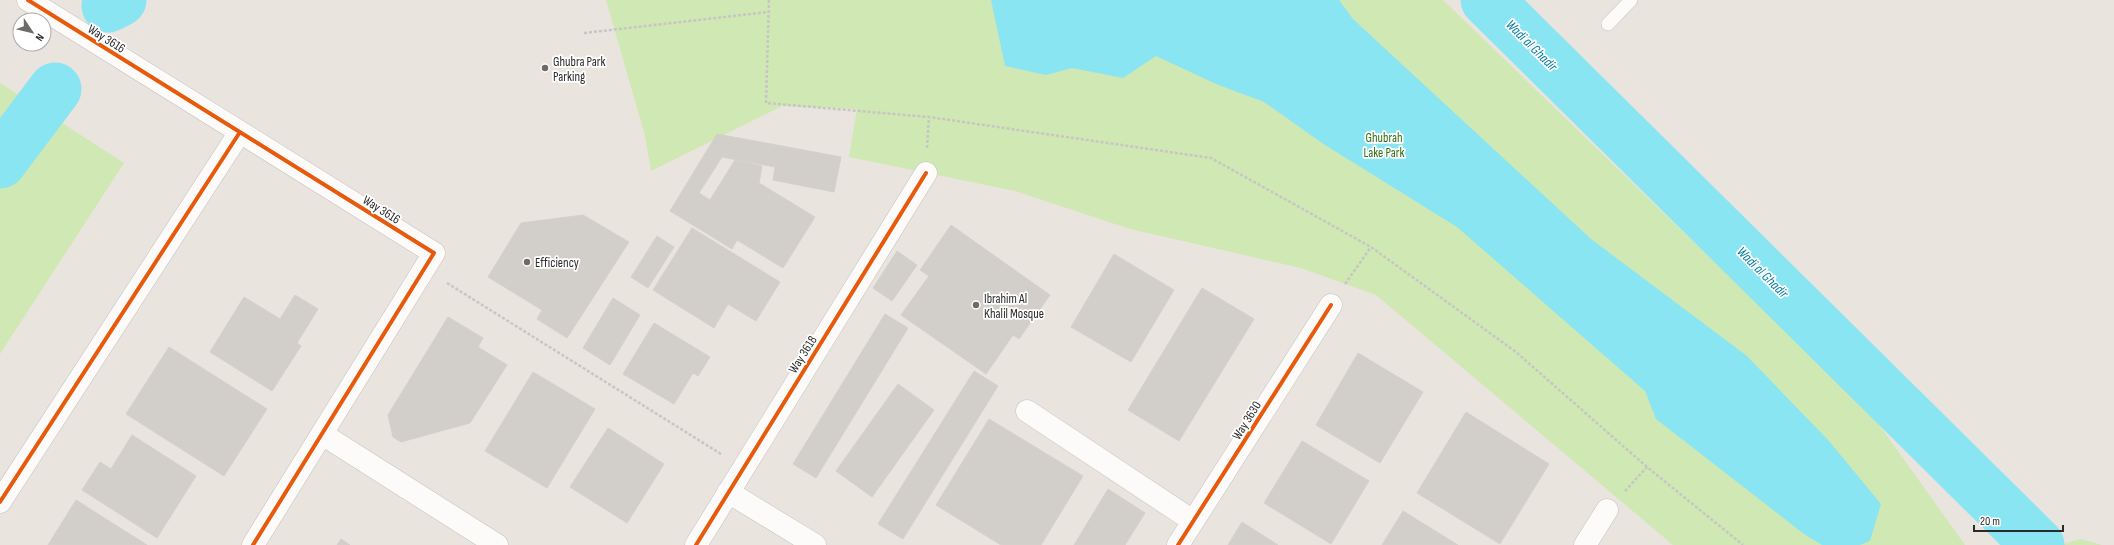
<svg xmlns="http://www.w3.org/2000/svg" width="2114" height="545" font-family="'Sofia Sans Condensed',sans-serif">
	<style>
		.green { fill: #d0e8b3 }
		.water { fill: #8ae5f3 }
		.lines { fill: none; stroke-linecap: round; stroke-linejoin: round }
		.river { stroke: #8ae5f3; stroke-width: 53 }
		.building { fill: #d2ceca; stroke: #d4d0cb }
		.lane-casing { stroke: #c2c1c1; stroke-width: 14 }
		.street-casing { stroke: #c2c1c1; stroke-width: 23 }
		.path { stroke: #c6c6c5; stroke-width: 2.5; stroke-dasharray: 3 2; stroke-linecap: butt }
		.lane { stroke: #fcfbfa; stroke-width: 13 }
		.street { stroke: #fcfbfa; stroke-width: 22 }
		.cycleway-casing { stroke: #fff; stroke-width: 6 }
		.cycleway { stroke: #e8590c; stroke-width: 4 }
		.poi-dot { fill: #6d6b69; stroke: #fff; stroke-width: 1.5 }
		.labels { text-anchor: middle; stroke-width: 3.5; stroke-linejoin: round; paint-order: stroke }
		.street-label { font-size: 13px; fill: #2a2a2a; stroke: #fff }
		.poi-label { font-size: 13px; fill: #2a2a2a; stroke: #fff; text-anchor: start }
		.park-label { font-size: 13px; fill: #306f12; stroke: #fff }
		.water-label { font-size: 14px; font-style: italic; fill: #017ca0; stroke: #fff }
	</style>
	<rect width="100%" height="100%" fill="#eae4de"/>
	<path class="green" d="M606,0h837l427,412 95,133h-292l-297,-250 -75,-27 -171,-39 -115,-38 -166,-34 8,-48 -75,-3 -131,65 -6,-35z
		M0,83l124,80 -124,191z
		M2081,539l21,6h-43z"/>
	<path class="water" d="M991,0h348l14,19 238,220 156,117 82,85 52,63 -11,37 -10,4h-38l-18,-11 -148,-115 -11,-28 -188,-164 -132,-82 -61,-43 -48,-18 -60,-28 -33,22 -51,-10 -26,7 -41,-9z"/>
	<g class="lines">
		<path class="river" d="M1487,0l551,545
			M108,6l12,-6
			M0,162l55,-73"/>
	</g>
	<path class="building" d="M717,134l124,23 -7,35 -61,-12 2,-13 -53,-10 -23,36 11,7 25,-40 27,6 -3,17 56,34 -32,51 -46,-28 -5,9 -62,-38z
		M583,215l46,27 -62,96 -30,-19 5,-9 -54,-33 33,-54z
		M951,225l99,70 -31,44 -6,-4 -27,39 -85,-59 28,-39 -9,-6z
		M692,228l88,54 -24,39 -28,-17 -14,24 -61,-38z
		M657,236l17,11 -26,41 -17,-11z
		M897,251l20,14 -25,36 -19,-13z
		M1114,254l60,36 -43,72 -60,-35z
		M1202,288l52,31 -75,122 -51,-31z
		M295,295l23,14 -21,34 4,3 -29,45 -62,-39 34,-55 36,22z
		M613,298l27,17 -30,50 -27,-17z
		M885,314l23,14 -92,150 -23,-14z
		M448,317l35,21 -5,9 29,18 -37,58 -69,19 -8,-5 -5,-22z
		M654,323l56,34 -12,19 -5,-3 -19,31 -51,-30z
		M169,347l98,62 -43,67 -98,-62z
		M1358,353l65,39 -43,71 -64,-38z
		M974,371l24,15 -95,153 -25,-15z
		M533,372l62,37 -48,79 -62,-37z
		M898,384l36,26 -62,87 -36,-26z
		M1466,412l83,52 -49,80 -83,-51z
		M989,419l94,57 -42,69h-40l-65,-40z
		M608,428l56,36 -37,59 -57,-36z
		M132,435l64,41 -39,62 -75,-48 18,-28 11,7z
		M1302,441l67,40 -38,63 -67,-41z
		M1108,489l37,24 -20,32h-51z
		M76,500l71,45h-99z
		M1403,511l55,34h-76z
		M1242,522l36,23h-50z
		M341,539l9,6h-13z"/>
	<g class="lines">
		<defs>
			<path id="lane" d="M1608,24l23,-24"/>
			<path id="street" d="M28,0l406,253 -181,292
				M1027,411l166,110
				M322,434l175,111
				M728,492l87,53
				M0,502l240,-370
				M696,545l230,-372
				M1178,545l153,-240
				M1585,545l22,-35"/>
		</defs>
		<use href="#lane" class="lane-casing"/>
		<use href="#street" class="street-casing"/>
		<path class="path" d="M769,0l-3,103 163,14 282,41 160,89 145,105 131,115 96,78
			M584,33l184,-21
			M927,148l2,-31
			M447,283l274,171
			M1345,284l26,-37
			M1625,491l22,-24"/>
		<use href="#lane" class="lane"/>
		<use href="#street" class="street"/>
		<defs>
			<path id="cycleway" d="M28,0l406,253 -181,292
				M0,502l240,-370
				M696,545l230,-372
				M1178,545l153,-240"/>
		</defs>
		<use href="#cycleway" class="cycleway-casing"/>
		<use href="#cycleway" class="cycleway"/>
	</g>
	<g class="poi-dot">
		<circle cx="545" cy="68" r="4"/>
		<circle cx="527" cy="262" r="4"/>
		<circle cx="976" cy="305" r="4"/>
	</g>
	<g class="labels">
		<g class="street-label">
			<text transform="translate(107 38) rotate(32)" y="5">Way 3616</text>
			<text transform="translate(382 209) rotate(32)" y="5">Way 3616</text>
			<text transform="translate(802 354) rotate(-58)" y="5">Way 3618</text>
			<text transform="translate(1246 420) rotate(-58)" y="5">Way 3630</text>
		</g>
		<g class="poi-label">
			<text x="553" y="66">Ghubra Park<tspan x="553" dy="15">Parking</tspan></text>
			<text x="535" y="267">Efficiency</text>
			<text x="984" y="303">Ibrahim Al<tspan x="984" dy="15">Khalil Mosque</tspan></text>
		</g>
		<g class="park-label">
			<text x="1384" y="142">Ghubrah<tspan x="1384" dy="15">Lake Park</tspan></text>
		</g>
		<g class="water-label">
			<text transform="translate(1532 45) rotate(45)" y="5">Wadi al Ghadir</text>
			<text transform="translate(1763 272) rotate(45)" y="5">Wadi al Ghadir</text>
		</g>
	</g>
	<g transform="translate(32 32) rotate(125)"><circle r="19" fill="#ffffff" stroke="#aaaaaa"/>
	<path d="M0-3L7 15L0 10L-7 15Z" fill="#6d6b69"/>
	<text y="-6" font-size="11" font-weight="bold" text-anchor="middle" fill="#2a2a2a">N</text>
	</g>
	<path d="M1974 525v6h89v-6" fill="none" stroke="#2a2a2a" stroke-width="2"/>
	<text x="1980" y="525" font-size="12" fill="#2a2a2a" stroke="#ffffff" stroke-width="3" paint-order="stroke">20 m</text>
</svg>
